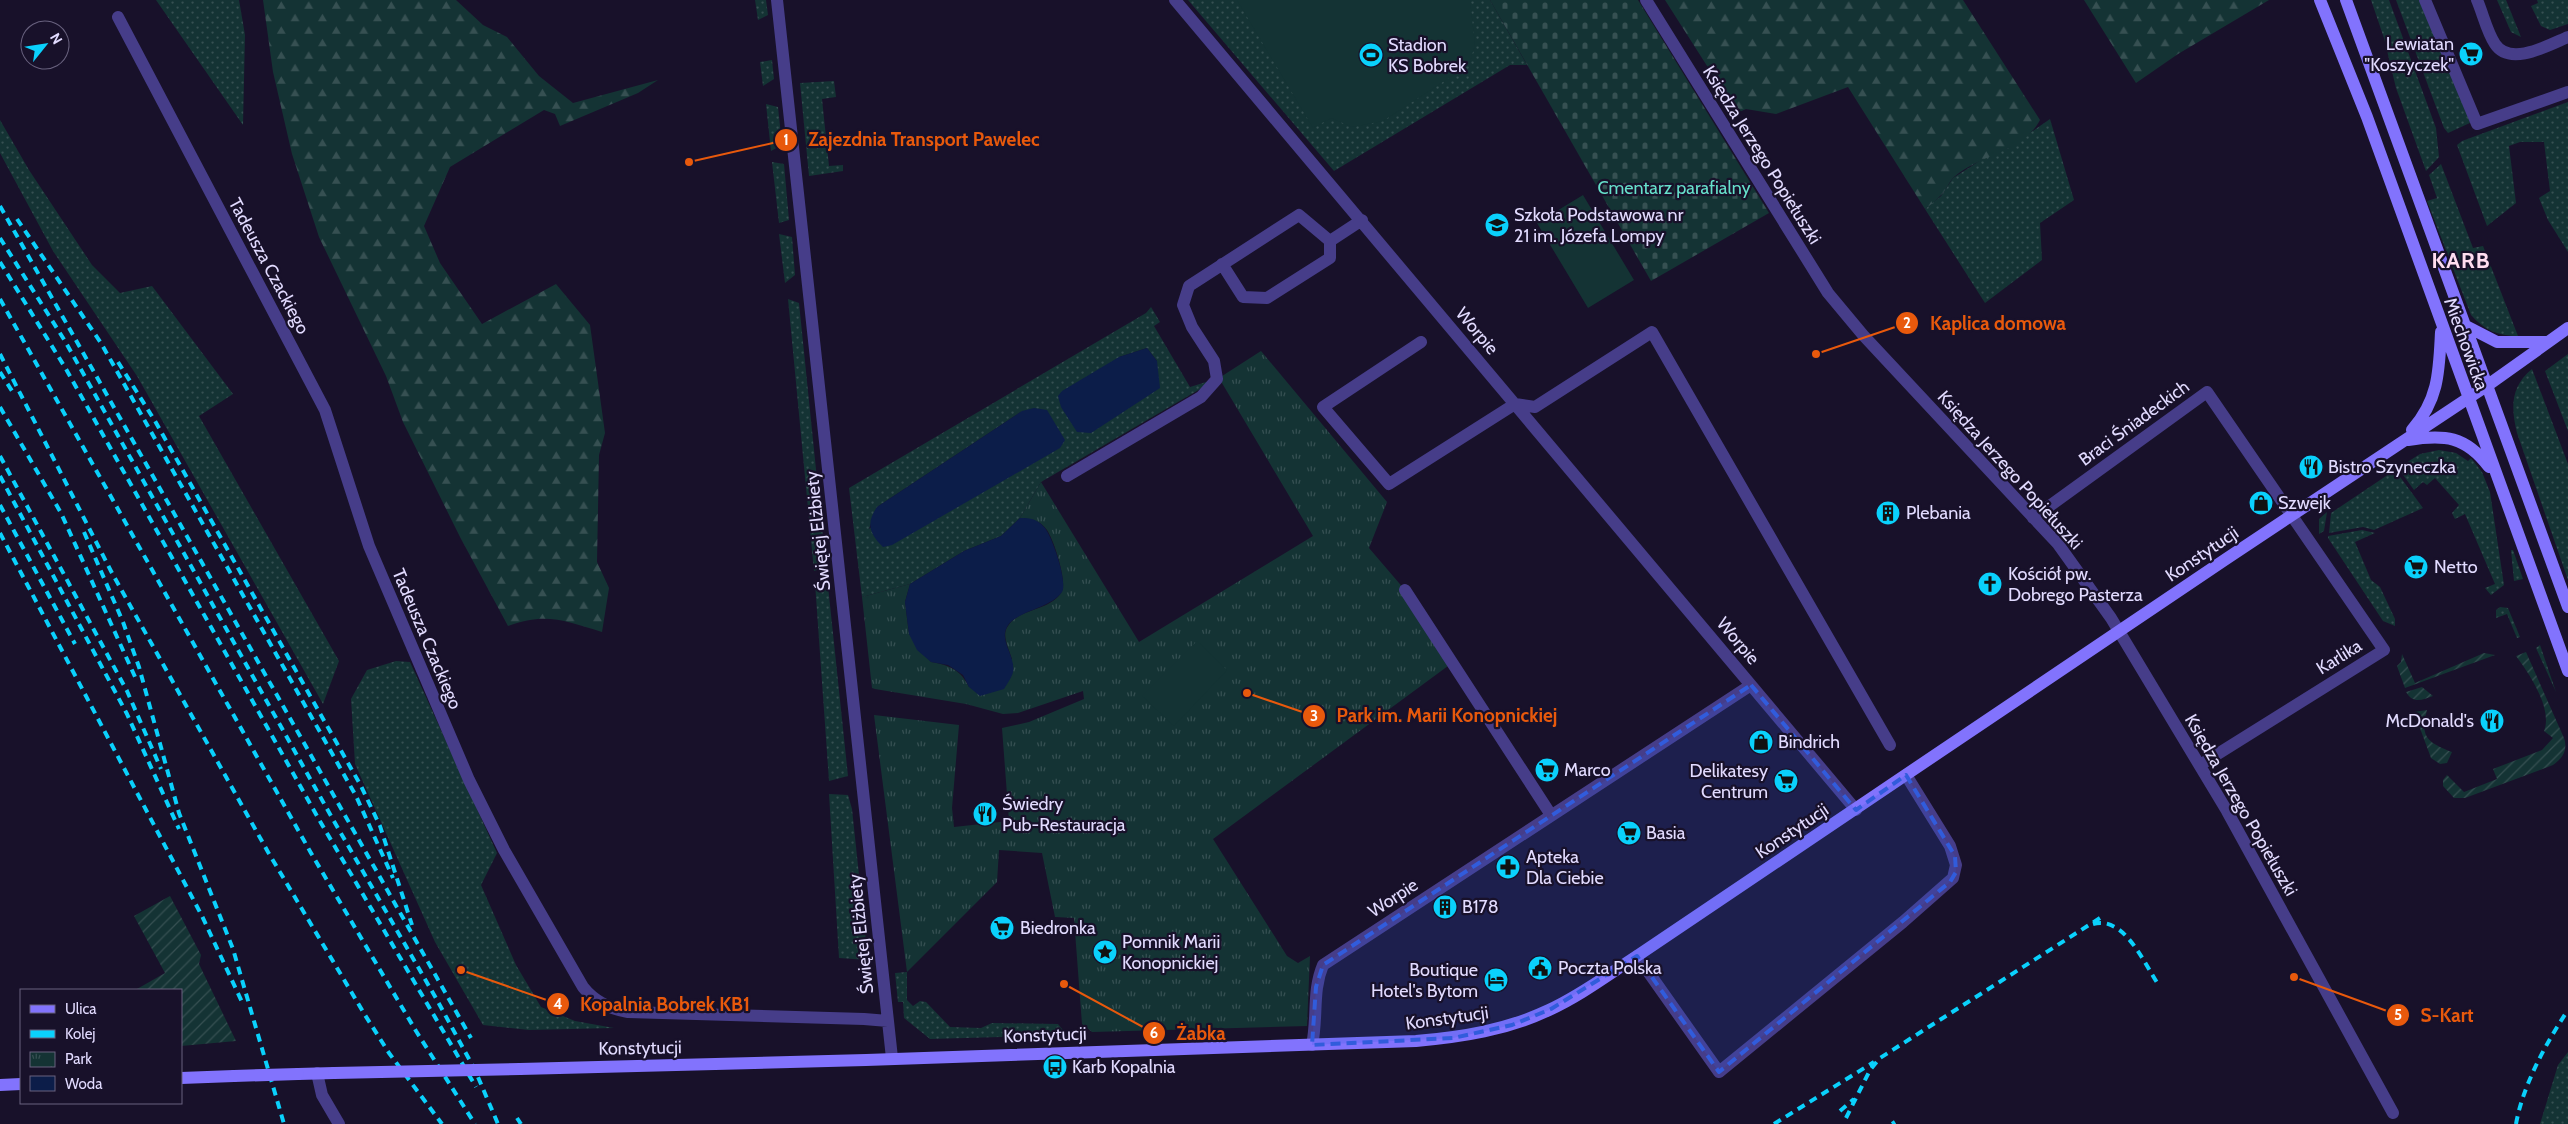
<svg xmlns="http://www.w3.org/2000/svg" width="2568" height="1124" font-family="Cabin,sans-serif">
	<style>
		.grass { fill: url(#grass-dots); fill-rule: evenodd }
		.forest { fill: url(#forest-firs) }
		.cemetery { fill: url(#cemetery-stones) }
		.park { fill: url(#park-tufts) }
		.garden { fill: url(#garden-furrows) }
		.pitch { fill: #143334 }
		.water { fill: #0c1d49 }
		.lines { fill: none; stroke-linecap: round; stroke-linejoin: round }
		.street { stroke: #463d89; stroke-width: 12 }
		.secondary { stroke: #8273fd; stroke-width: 12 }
		.rail { stroke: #0ad1fc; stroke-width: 4; stroke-dasharray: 8 6; stroke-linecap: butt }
		.secondary-bridge { stroke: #8273fd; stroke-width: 12 }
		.marked { fill: #315cdc; fill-opacity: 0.2; stroke: #315cdc; stroke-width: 4; stroke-dasharray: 10 6; stroke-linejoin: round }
		.labels { text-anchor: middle; stroke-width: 4.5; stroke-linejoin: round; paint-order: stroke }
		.poi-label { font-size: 18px; fill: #e2dbff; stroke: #18112a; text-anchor: start }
		.street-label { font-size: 18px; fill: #e2dbff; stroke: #18112a }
		.park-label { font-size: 18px; fill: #66e0cb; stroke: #18112a }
		.district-label { font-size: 22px; font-weight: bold; letter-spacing: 1px; fill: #ffddf0; stroke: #18112a }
		.leader { fill: none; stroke: #e8590c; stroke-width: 2 }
		.callout-dot { fill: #e8590c; stroke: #18112a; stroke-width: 2 }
		.mark-label { font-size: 15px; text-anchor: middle; font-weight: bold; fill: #fff }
		.callout-label { font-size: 19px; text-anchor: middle; font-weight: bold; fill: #e8590c; stroke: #18112a; stroke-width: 4.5; stroke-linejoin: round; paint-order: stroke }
	</style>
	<defs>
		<pattern id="grass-dots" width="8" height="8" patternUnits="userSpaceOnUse" patternTransform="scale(1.25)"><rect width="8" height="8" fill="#143334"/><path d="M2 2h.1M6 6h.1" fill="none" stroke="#365052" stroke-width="1.8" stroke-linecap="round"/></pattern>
		<pattern id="forest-firs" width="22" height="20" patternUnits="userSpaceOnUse" patternTransform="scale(1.25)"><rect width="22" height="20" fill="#143334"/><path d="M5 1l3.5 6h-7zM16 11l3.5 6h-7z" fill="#365052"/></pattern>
		<pattern id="cemetery-stones" width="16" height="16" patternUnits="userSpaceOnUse" patternTransform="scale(1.25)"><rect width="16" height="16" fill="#143334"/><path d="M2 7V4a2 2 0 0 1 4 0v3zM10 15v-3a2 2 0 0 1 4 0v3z" fill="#365052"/></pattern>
		<pattern id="park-tufts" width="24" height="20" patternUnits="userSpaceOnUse" patternTransform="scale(1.25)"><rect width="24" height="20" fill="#143334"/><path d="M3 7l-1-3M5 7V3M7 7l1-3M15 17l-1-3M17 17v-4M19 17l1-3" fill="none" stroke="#365052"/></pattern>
		<pattern id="garden-furrows" width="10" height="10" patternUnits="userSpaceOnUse" patternTransform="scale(1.25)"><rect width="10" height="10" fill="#143334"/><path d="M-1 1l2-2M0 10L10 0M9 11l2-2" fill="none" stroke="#365052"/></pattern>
	</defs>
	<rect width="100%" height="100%" fill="#18112a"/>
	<path class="grass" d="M156,0h83l6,35 -2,90z
		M755,0h11l2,15 -10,5z
		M1188,0h302l37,65h-17l-176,106z
		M2371,0h18l47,128 3,29 -13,14 -30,-83 -12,-50z
		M2396,0h24l52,122 -24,11 -4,-5z
		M2497,0h9l15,37 -10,-5z
		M2537,0h31v24l-18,6 -9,-4 -10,-20 7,-3z
		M772,60l2,19 -11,7 -3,-24z
		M834,81l2,16 -14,2 7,67 14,-1v6l-34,5 -9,-93z
		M2568,102v150l-20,-32 -9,-22 11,-7 -6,-49h-24l-11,4 7,57 -29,23 -30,-81 5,-4z
		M766,104l12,3 4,38 -11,6z
		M2050,119l24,81 -34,23 2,37 -57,43 -60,-94 16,-13 12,-18 31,-20 24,-10z
		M0,120l29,50 63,95 28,28 32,-7 81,108 -34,22 140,245 -16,43 -186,-328 -84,-125 -53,-98z
		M772,162l12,2 5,56 -10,3z
		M2441,164l32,84 10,-2 35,90c-20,0 -34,-6 -47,-21l-44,-114 10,-3 -8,-23z
		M779,234l13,3 3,38 -10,8z
		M788,299l11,4 27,264 -12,4z
		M1151,307l9,15 -6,4 36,61 29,-9 -178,104 -21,36 -19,18 -37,15 -54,33 -48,13 -13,-109 297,-175zM1147,348l10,13 -38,-4zM1022,411l-153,118 8,-22z
		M2568,354v77l-23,-60z
		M2532,369l36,95v116l-51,-147c-6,-25 -7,-46 15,-64z
		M2439,450l17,3 12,8 3,-3 11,14 8,20 14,93 -13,10 -6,-7 10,-4 -30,-70 -10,5 -3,-6 7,-8 -24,-27 -8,7 -4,-3 -9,8 -16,-22 22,-14z
		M2395,470l28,38 -49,22 -11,-3 -34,6 2,-20z
		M2327,512l-3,19 -5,3v-15z
		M2362,530l13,3 -20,9 16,38 9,7 15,32v7l-12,-5 -55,-83v-2z
		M2511,550h2l10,29 -9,2z
		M815,583l13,3 20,190 -19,5z
		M2500,607l8,1 12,29 -3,1 -10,-24 -11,4v-8z
		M2540,645l16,47 -20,-44z
		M396,661l14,1 87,191 -16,32 35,80 25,42 34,14 39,7 -85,2 -46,-5 -48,-83 -80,-178 -4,-65 16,-29z
		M829,794l19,1 4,14 16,151 -29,-2z
		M907,972v28l6,6 7,-5 6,1 24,25 31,1 11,-5 66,1 9,11 -137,4 -26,-21 -1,-16h-5l-3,-29z
		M2568,1052v72h-28l18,-59z"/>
	<path class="forest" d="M263,0h193l27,25 24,12 32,39 34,27 85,-23 -20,13 -78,33 -5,-12 -11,-4 -94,57 -26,59 16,37 42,61 74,-40 34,41 15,108 -6,22 -2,107 12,26 -7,44c-37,-11 -56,-20 -94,-6l-48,-89 -57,-115 -17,-46 -67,-139 -27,-83 -19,-82z
		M1665,0h298l77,120c-16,31 -61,35 -86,57 -6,6 -8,14 -14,19 -4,5 -10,9 -15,13l-77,-122 -72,27 -30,-5 -9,4z
		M2084,0h185l-91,54 -42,29z"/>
	<path class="cemetery" d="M1490,0h148l131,213 -118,68z"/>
	<path class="park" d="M1261,351l126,151 -18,46 36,42 47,73 -239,176 74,117 11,7 12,-7 -3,70 -215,6 -10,-8 -8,-106 -19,-1 -13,-64 -43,-3 -2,32 -90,90 -33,-257 85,10 -7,83 2,19 55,-6 -7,-93 27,-6 55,-23 -1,-8 -65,22 -15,1 -37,-10 -91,-15 -3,-1 -10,-91 48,-13 -5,18 4,32 22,28c18,3 30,8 38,25l43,-28c-3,-10 -11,-24 -4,-33 11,-18 44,-15 54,-35 5,-10 -8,-51 -15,-61 -7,-10 -16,-11 -27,-12l21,-36 98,160 174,-106 -94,-158z"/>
	<path class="garden" d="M2526,652l38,86c4,12 -1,20 -11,27l-88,33h-11l-11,-12v-6l4,-5 17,17 33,-13 -4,-10 49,-19 11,-12 -9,-7c9,-22 -15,-58 -28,-75z
		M2484,653l11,2 -90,33 -8,-22 4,-4 1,-8 13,29z
		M2422,687l11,9c-11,4 -20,8 -27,-4z
		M2427,710c-7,26 -1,32 25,42l-5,11 -7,1 -9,-6 -17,-46z
		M170,896l31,59 -2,9 37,77 -55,5v-56l-44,-1 28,-16 -31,-57z"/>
	<path class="pitch" d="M1237,0h233l5,45 -6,20 -86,56 -31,6 -21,-9 -18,10z
		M1583,195l51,85 -46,28 -51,-85z
		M1197,641l30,29 -53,56 -32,-30z"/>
	<path class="water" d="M1147,348l10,13 3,27 -69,45 -14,-1 -16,-25 -3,-11 4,-5 57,-34z
		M1034,408l13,2 18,30 -5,8 -168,97 -9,2c-14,-14 -17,-24 -6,-40l145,-96z
		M1020,518c11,0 17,1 24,9 8,8 24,56 18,65 -12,17 -47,19 -55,35 -8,14 9,30 6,45 -1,5 -6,12 -9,17l-24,7 -11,-9 -6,-12 -15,-10 -17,-3 -14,-12 -8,-16 -4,-32 5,-18 54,-33 37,-15z"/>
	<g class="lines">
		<path class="street" d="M777,0l115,1058
			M1175,0l681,810
			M1646,0l182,293 35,42 195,209 53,74 116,193 166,302
			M2425,0l52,124 91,-32
			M2477,0c6,14 10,32 18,44 15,23 54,1 73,-7
			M118,17l207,393 44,136 100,234 35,70 79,137c11,14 27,22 45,25l236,7 24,2
			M1222,264l21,33 24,1 63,-40v-17
			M1421,342l-98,65 66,77 126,-80 20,3 117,-75 238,413
			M1067,476l134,-79 16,-18 -3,-18 -22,-34 -9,-22 6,-19 110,-71 31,26 32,-21
			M2033,518l174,-126 177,258 -184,115
			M1405,590l146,225
			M1637,956l82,116 184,-150 50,-44 3,-13 -6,-19 -44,-71
			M1312,1045c6,-28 0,-54 11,-80l428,-280
			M317,1073l5,22 17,29"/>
		<path class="secondary" d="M2320,0l47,117 201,554
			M2346,0l222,607
			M2466,326l31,16h50
			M2412,430c27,-31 27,-59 29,-98
			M2408,440c36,-6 58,-4 81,27
			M520,1069l346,-9 550,-19c46,-4 91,-11 133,-31 31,-14 60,-36 88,-54l589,-397 262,-174 80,-57
			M298,1074l36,-1
			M181,1078l53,-2
			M0,1085l21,-1"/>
		<path class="rail" d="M0,206l471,832
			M17,219l84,124 255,453 37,82
			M0,238l65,103 266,475 106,184 38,70 23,54
			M0,262l66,107 255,454 155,264
			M0,299l311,554 105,178 59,93
			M0,354l112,219 156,279 97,163 24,38 53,71
			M118,362l37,59 206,365 19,40 32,99
			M0,372l14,22
			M0,407l61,106 75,166
			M0,456l127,235 34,78
			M0,476l127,238 52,115
			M0,505l75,139
			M84,532l39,90 16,45 40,146 54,136 51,175
			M0,533l202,383 41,88
			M2093,924c31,-9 51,39 65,60
			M1840,1111l14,-12
			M517,1118l4,6
			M1846,1118l24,-48 10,-12 220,-140
			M1774,1124l100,-62
			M1892,1124l3,-2
			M2516,1124c7,-39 30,-81 52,-114"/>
		<path class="secondary-bridge" d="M334,1073l186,-4
			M234,1076l64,-2"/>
	</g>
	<path class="marked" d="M1751,685l105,125 50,-35 49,81 1,16 -6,10 -231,190 -82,-116 -86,53 -39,16 -59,13 -141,7 4,-58 7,-22z"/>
	<defs>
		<symbol id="supermarket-disc" viewBox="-11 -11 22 22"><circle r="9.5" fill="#0ad1fc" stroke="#18112a"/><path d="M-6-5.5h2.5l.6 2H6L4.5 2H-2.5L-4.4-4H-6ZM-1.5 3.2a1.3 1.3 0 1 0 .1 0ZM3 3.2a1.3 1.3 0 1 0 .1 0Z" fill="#111"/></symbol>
		<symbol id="stadium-disc" viewBox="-11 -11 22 22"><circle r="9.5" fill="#0ad1fc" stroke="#18112a"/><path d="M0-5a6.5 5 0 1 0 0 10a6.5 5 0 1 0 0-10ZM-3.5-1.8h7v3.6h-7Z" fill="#111"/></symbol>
		<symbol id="school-disc" viewBox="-11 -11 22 22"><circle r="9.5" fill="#0ad1fc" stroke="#18112a"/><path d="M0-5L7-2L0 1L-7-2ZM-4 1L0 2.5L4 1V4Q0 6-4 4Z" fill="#111"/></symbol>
		<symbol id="restaurant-disc" viewBox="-11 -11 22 22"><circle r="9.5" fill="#0ad1fc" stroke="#18112a"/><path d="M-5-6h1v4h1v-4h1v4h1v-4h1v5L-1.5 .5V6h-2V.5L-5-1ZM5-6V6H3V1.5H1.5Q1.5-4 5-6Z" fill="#111"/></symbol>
		<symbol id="shop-disc" viewBox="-11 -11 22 22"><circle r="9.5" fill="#0ad1fc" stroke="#18112a"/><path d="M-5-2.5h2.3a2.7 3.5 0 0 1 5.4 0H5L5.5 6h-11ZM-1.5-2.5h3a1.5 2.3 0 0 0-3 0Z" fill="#111"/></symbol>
		<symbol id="building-disc" viewBox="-11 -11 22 22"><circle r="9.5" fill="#0ad1fc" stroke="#18112a"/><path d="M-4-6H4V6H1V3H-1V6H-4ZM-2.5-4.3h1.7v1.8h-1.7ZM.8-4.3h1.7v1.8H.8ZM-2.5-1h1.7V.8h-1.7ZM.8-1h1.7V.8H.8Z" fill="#111"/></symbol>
		<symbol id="church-disc" viewBox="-11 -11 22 22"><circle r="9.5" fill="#0ad1fc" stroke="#18112a"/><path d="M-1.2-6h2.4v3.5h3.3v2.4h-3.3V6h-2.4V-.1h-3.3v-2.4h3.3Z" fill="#111"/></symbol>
		<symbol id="pharmacy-disc" viewBox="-11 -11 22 22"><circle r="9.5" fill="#0ad1fc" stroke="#18112a"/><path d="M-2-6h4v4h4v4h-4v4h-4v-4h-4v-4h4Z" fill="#111"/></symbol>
		<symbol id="sight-disc" viewBox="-11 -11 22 22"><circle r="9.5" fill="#0ad1fc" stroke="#18112a"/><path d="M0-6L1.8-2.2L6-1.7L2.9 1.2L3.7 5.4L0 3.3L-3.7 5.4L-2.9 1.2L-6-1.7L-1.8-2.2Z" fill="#111"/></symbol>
		<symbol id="civic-disc" viewBox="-11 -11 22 22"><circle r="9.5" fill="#0ad1fc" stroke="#18112a"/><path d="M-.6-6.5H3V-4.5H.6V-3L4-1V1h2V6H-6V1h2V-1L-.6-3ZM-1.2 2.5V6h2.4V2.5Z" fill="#111"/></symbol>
		<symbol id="hotel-disc" viewBox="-11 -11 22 22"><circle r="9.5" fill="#0ad1fc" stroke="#18112a"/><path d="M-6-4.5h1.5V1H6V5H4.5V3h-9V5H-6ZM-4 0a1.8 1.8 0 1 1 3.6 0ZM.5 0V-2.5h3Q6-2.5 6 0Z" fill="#111"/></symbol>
		<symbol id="bus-disc" viewBox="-11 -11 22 22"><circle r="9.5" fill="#0ad1fc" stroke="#18112a"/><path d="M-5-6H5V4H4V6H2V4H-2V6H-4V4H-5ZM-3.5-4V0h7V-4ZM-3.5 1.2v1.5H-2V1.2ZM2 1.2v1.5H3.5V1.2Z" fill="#111"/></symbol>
	</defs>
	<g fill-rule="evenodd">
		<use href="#supermarket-disc" x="2457" y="40" width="28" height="28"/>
		<use href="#stadium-disc" x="1357" y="41" width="28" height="28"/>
		<use href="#school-disc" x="1483" y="211" width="28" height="28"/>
		<use href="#restaurant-disc" x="2297" y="453" width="28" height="28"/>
		<use href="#shop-disc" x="2247" y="489" width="28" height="28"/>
		<use href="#building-disc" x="1874" y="499" width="28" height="28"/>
		<use href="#supermarket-disc" x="2402" y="553" width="28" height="28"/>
		<use href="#church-disc" x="1976" y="570" width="28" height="28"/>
		<use href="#restaurant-disc" x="2478" y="707" width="28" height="28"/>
		<use href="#shop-disc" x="1747" y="728" width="28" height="28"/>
		<use href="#supermarket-disc" x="1533" y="756" width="28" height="28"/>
		<use href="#supermarket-disc" x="1772" y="767" width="28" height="28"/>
		<use href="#restaurant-disc" x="971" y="800" width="28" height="28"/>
		<use href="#supermarket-disc" x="1615" y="819" width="28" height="28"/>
		<use href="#pharmacy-disc" x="1494" y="853" width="28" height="28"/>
		<use href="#building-disc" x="1431" y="893" width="28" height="28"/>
		<use href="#supermarket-disc" x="988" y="914" width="28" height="28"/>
		<use href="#sight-disc" x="1091" y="938" width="28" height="28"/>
		<use href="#civic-disc" x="1526" y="954" width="28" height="28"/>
		<use href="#hotel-disc" x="1482" y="966" width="28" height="28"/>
		<use href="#bus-disc" x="1041" y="1053" width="28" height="28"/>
	</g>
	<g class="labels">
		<g class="poi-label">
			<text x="2454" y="50" text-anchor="end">Lewiatan<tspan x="2454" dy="21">"Koszyczek"</tspan></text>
			<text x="1388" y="51">Stadion<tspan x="1388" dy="21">KS Bobrek</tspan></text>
			<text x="1514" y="221">Szkoła Podstawowa nr<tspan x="1514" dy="21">21 im. Józefa Lompy</tspan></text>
			<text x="2328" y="473">Bistro Szyneczka</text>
			<text x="2278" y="509">Szwejk</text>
			<text x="1906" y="519">Plebania</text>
			<text x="2434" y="573">Netto</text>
			<text x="2008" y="580">Kościół pw.<tspan x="2008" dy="21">Dobrego Pasterza</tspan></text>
			<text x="2474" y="727" text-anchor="end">McDonald's</text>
			<text x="1778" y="748">Bindrich</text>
			<text x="1564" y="776">Marco</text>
			<text x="1768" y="777" text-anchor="end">Delikatesy<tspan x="1768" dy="21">Centrum</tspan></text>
			<text x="1002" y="810">Świedry<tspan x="1002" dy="21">Pub-Restauracja</tspan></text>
			<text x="1646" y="839">Basia</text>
			<text x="1526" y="863">Apteka<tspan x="1526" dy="21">Dla Ciebie</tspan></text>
			<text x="1462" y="913">B178</text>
			<text x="1020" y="934">Biedronka</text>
			<text x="1122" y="948">Pomnik Marii<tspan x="1122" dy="21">Konopnickiej</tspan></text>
			<text x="1558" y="974">Poczta Polska</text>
			<text x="1478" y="976" text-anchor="end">Boutique<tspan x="1478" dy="21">Hotel's Bytom</tspan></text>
			<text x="1072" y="1073">Karb Kopalnia</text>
		</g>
		<g class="street-label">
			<text transform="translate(1762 155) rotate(58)" y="6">Księdza Jerzego Popiełuszki</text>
			<text transform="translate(269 266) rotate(62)" y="6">Tadeusza Czackiego</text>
			<text transform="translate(1477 331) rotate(50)" y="6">Worpie</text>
			<text transform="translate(2466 344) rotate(70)" y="6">Miechowicka</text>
			<text transform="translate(2134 423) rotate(-36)" y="6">Braci Śniadeckich</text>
			<text transform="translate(2010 470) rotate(48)" y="6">Księdza Jerzego Popiełuszki</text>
			<text transform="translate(818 531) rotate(-96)" y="6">Świętej Elżbiety</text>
			<text transform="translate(2202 554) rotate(-34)" y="6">Konstytucji</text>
			<text transform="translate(427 639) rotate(67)" y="6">Tadeusza Czackiego</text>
			<text transform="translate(1738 641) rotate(50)" y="6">Worpie</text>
			<text transform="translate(2339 657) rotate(-32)" y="6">Karlika</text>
			<text transform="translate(2241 805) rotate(60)" y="6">Księdza Jerzego Popiełuszki</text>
			<text transform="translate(1792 831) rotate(-34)" y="6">Konstytucji</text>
			<text transform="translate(1393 898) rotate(-33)" y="6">Worpie</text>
			<text transform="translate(861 934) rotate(-96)" y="6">Świętej Elżbiety</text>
			<text transform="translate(1447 1018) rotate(-8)" y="6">Konstytucji</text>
			<text transform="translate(1045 1035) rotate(-2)" y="6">Konstytucji</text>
			<text transform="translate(640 1048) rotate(-1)" y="6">Konstytucji</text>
		</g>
		<g class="park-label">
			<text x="1674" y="194">Cmentarz parafialny</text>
		</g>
		<g class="district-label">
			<text x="2461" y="268">KARB</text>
		</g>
	</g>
	<path class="leader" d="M689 162L786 140M1816 354L1907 323M1247 693L1314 716M461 970L558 1004M2294 977L2398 1015M1064 984L1154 1033"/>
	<g class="callout-dot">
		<circle cx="689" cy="162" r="5"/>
		<circle cx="1816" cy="354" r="5"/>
		<circle cx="1247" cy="693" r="5"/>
		<circle cx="461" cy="970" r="5"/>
		<circle cx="2294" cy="977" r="5"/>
		<circle cx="1064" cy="984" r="5"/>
		<circle cx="786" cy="140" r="12"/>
		<circle cx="1907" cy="323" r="12"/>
		<circle cx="1314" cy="716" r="12"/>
		<circle cx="558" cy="1004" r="12"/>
		<circle cx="2398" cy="1015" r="12"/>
		<circle cx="1154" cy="1033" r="12"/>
	</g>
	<g class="mark-label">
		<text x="786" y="145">1</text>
		<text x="1907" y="328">2</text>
		<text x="1314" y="721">3</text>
		<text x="558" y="1009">4</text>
		<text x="2398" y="1020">5</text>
		<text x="1154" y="1038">6</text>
	</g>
	<g class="callout-label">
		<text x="924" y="146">Zajezdnia Transport Pawelec</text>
		<text x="1998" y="330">Kaplica domowa</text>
		<text x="1447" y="722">Park im. Marii Konopnickiej</text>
		<text x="665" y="1011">Kopalnia Bobrek KB1</text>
		<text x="2447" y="1022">S-Kart</text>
		<text x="1201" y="1040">Żabka</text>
	</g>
	<rect x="20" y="989" width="162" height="115" fill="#18112a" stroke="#69627f"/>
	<rect x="30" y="1005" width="25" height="8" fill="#8273fd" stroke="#69627f"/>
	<text x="65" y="1014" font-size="15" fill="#e2dbff">Ulica</text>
	<rect x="30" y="1030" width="25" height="8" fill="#0ad1fc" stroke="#69627f"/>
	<text x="65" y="1039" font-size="15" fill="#e2dbff">Kolej</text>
	<rect x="30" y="1052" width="25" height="15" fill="url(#park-tufts)" stroke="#69627f"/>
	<text x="65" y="1064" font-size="15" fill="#e2dbff">Park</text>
	<rect x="30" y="1076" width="25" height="15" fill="#0c1d49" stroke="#69627f"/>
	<text x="65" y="1089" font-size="15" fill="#e2dbff">Woda</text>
	<g transform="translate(45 45) rotate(60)"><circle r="24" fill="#18112a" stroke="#69627f"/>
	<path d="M0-4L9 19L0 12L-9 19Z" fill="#0ad1fc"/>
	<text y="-8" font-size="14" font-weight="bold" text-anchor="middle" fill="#e2dbff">N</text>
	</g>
</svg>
